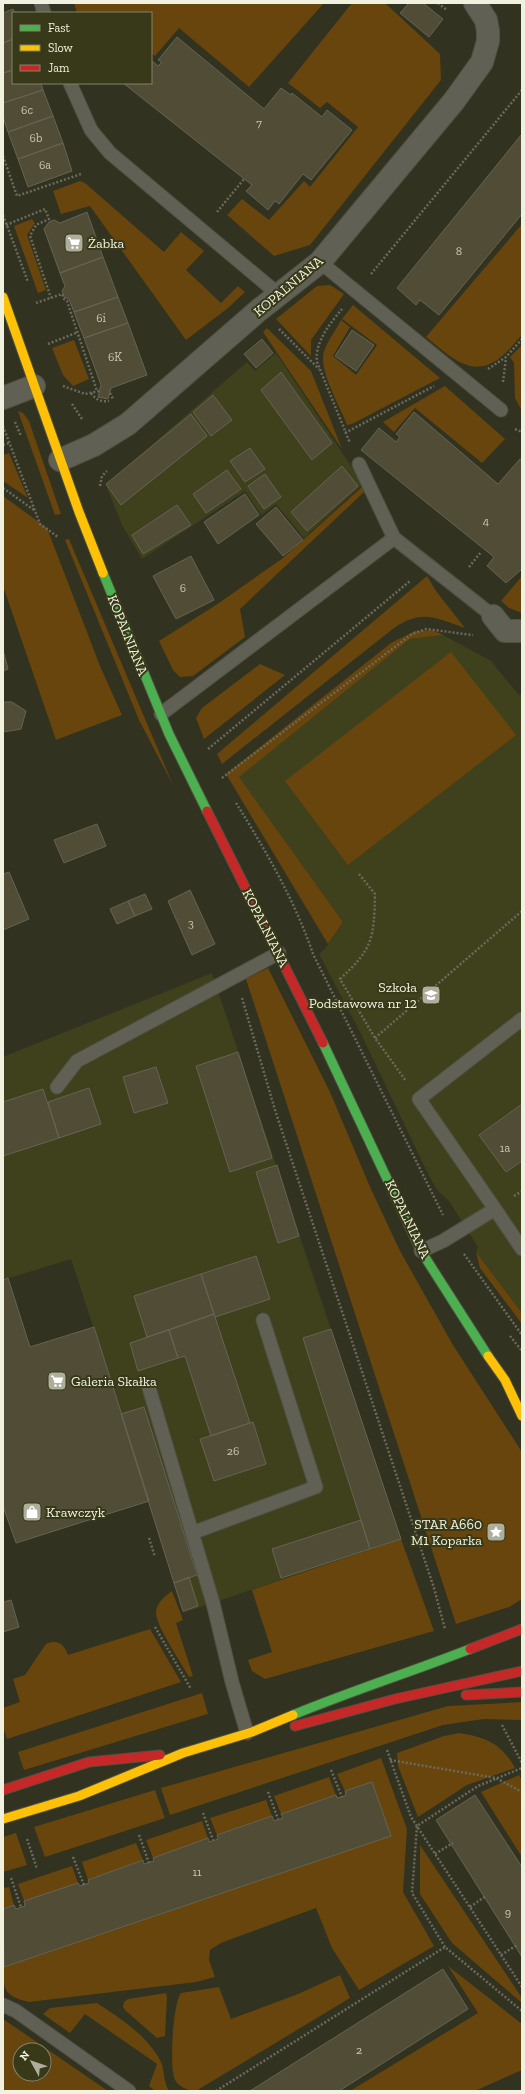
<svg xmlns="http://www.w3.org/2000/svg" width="525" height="2094" font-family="'Zilla Slab',serif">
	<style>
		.built { fill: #3f411c }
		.green { fill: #67450d; fill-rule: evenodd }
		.building { fill: #504c35; stroke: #656455 }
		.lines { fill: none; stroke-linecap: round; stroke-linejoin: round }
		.lane-casing { stroke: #4f5141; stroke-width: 15 }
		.street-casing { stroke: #4f5141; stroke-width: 24 }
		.fast-casing { stroke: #4f5141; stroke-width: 11 }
		.slow-casing { stroke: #4f5141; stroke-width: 11 }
		.jam-casing { stroke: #4f5141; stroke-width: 11 }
		.path { stroke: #6a6a5f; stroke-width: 2.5; stroke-dasharray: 2 2; stroke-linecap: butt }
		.lane { stroke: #606054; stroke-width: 13 }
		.street { stroke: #606054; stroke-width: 22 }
		.fast { stroke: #4caf50; stroke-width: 9 }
		.slow { stroke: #ffc107; stroke-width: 9 }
		.jam { stroke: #c62828; stroke-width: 9 }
		.labels { text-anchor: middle; stroke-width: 4; stroke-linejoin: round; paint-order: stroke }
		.number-label { font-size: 12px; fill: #c8c8b4 }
		.poi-label { font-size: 14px; fill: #f0f2df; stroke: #373919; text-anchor: start }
		.street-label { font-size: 14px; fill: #f0f2df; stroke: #373919 }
	</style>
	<rect width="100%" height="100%" fill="#313220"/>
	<path class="built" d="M276,353l87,131 -59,54 -28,-34 -15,11 -16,-24 -103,68 -20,-34 -16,-40 141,-123 8,9z
		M443,635l48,26 27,33 4,1v618l-46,-61 2,-5 -29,-46 -11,-10 -8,-13 -68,-142 -43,-82 6,-5 18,-27 -105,-145 172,-138z
		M212,973l189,566 -218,74 -33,-112 -79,-242 -68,21v-223z"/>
	<path class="green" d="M74,3h250l-75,84 -70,-59 -24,28 -4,-3v-40h-74z
		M352,3h33l55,51 1,26 -131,165 -36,11 -47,-41 15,-16 27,21 35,-39 6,6 48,-60 -31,-25 -7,6 -32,-25z
		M80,181l5,2 79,69 17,-20 23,19 -18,19 35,33 17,-17 7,6 -17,16 -42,32 -96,-134 -29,8 -8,-23z
		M32,219l3,4 -8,12 19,55 -8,3 -24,-67z
		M522,224v111c-7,7 -13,16 -21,22 -29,24 -52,-2 -75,-20z
		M330,285l14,9 -33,46v16l-35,-37 41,-33z
		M353,305l87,73 -88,46 -5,1c-7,-19 -29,-55 -23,-74 4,-11 12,-21 17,-31l9,7 -17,29 23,19 21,-30 -35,-26z
		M267,328l44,43 31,78 -79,-117z
		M74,340l15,39 -16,7 -10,-11 -11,-27z
		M522,345v66l-7,-13 -1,-35 -4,-6z
		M445,386l60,53 -23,24 -67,-55 -21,24 -11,-10z
		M18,411l5,2 6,8 32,93 -6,1z
		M9,453l19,45 -25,-17v-26z
		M362,487l2,5 -124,117 5,28 -52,39 -13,1 -7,-7 -14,-29 57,-36 67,-47z
		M3,496l44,32 53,138 22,49 -66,25 -53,-154z
		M69,539l104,246 -34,-65 -74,-180z
		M427,576l9,15 29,37c-30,-10 -42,-19 -71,0l-172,136 -5,-10z
		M522,576v37l-13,-5 -8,-7z
		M433,630l10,5 -33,4 -171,138 104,145 -15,22 -102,-170 165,-131 24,-12z
		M451,652l65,83 -168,130 -63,-84z
		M260,664l25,11 -81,64 -8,-21 6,-10z
		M268,968l62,124 40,95 30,64 53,94 69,107v147l-13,8 -53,17 -210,-645z
		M476,1252l46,61v11l-42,-56z
		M401,1539l33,92 -169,48 -13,-8 -4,-11 24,-8 -20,-62z
		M172,1591l11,29 -7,3 17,53 -4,1c-7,-13 -33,-51 -33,-64 0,-10 9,-17 16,-22z
		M150,1629l31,53 -174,57 -4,-12v-19l17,-6 -7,-23 12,-4 21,-31c12,-5 18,0 22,11z
		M202,1693l6,21 -184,56 -6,-18z
		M522,1702v18l-38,-1 -41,6 -273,90 -9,-27 287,-82z
		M459,1733c27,4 43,11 56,35l-48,17 -49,32 -20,-51 -1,-13 47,-17z
		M381,1758l26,71 -4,63 31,54 -75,44 -27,-42 -16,-40 -95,35 -11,7 -1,10 6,17 -19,5 -167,20c-25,-6 -26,-12 -26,-36l1,1 386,-131 -18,-54 -27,9 -8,-17z
		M519,1775l3,6v76l-41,-65z
		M329,1777l7,18 -55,19 -7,-18z
		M155,1790l10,28 -120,39 -11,-30z
		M266,1800l6,16 -55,19 -7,-17z
		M202,1821l6,17 -55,20 -7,-18z
		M16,1833l11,32 -24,7v-35z
		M136,1843l7,17 -55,20 -6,-18z
		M420,1845l102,153v5l-70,-60 -32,-49z
		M72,1866l6,17 -54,18 -6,-17z
		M9,1887l5,18 -11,4v-21z
		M448,1966l74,58v46l-47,21h-125l128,-78z
		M340,1975l10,23 -154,93c-7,0 -17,-4 -21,-11 -6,-11 -2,-78 6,-87l38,-6 12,32 67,-25z
		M166,1993l1,5 -2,38 -8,2 -31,-27 -3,-4 1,-5 4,-3z
		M97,2003c23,15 51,33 64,59 4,9 2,19 8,29h-14l-6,-5 8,-22 -72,-50 -15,19 -27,-19 7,-6z
		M3,2019l6,4 99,68h-105zM20,2050h24v24h-24z"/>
	<path class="building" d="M409,3h14l20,16 -14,18 -29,-24z
		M13,9l2,4h-2v26l-10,4v-30z
		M177,37l87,72 17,-21 10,7 1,-2 30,24 5,-7 25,20 -41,50 -8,-6 -24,30 -4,-3 -7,9 -22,-19 6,-6 -129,-102h28v-23l7,6 4,-4 -4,-2z
		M13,39v31l-10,3v-30z
		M13,70v13h28l2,7 -40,13v-30z
		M43,90l10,26 -45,16 -5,-15v-14z
		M53,116l10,27 -45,16 -10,-27z
		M522,134v80l-83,101 -19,-15 -4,5 -19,-17z
		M63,143l9,28 -44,16 -10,-28z
		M87,212l16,45 -43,16 -16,-44 5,-7 5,-2 6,3z
		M103,257l15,40 -44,15 -5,-13 -5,-2 -2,-6 3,-5 -5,-13z
		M118,297l10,26 -44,15 -10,-26z
		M128,323l19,52 -36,13 -3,11 -10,-2 3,-12 -17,-47z
		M352,330l22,15 -18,26 -21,-15z
		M262,339l11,14 -17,15 -12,-14z
		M281,372l51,71 -20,17 -51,-70z
		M213,395l19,25 -21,16 -18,-24z
		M414,412l84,72 22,-25 2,1v109l-16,14 -19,-17 7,-9 -133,-107 18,-22 17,14 4,-5 -4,-3z
		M191,414l16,22 -86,69 -15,-21z
		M250,448l15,21 -20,13 -15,-21z
		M342,466l16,20 -51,45 -16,-19z
		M227,470l14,19 -35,24 -13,-19z
		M265,474l16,23 -17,12 -16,-23z
		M245,494l14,21 -41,29 -14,-22z
		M177,505l14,20 -48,29 -11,-19z
		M276,507l27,33 -20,16 -27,-32z
		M191,556l23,44 -38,19 -23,-43z
		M3,650l5,19 -5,2z
		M3,702h9l14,9 -5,18 -18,3z
		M97,824l9,22 -42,17 -10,-23z
		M9,872l20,47 -26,11v-56z
		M190,890l25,54 -23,11 -24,-54z
		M145,894l7,15 -17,7 -7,-15z
		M128,901l7,15 -18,8 -7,-15z
		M238,1052l34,106 -42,14 -34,-106z
		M156,1067l12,36 -34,10 -11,-36z
		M89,1088l12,36 -42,14 -11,-36z
		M43,1089l16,49 -56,18v-54z
		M522,1104v57l-16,11 -27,-37z
		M277,1165l22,71 -21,7 -22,-71z
		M256,1256l14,43 -55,18 -14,-43z
		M201,1274l13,40 -67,23 -13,-41z
		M8,1278l22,69 64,-20 55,174 -133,42 -13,-37v-226z
		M214,1314l36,109 -39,13 -26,-80 -7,2 -9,-28z
		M331,1329l70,210 -31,10 -67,-211z
		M169,1330l9,28 -40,13 -8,-28z
		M144,1407l53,168 -23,8 -53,-169z
		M253,1422l13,42 -52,17 -14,-42z
		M361,1520l9,29 -89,29 -9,-29z
		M189,1577l9,29 -15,5 -9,-28z
		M11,1600l8,27 -16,5v-30z
		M372,1782l19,54 -387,131 -1,-58 11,-4 2,4 9,-3 -1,-5 54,-18 2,3 9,-3 -1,-3 55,-20 1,4 10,-3 -1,-3 55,-20 1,4 9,-3 -1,-4 55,-19 2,5 9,-3 -2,-4 55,-19 1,3 5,-1 4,-2 -1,-4z
		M475,1795l47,72v90l-86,-137z
		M443,1969l25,40 -129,82h-89z"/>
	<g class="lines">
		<defs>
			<path id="lane" d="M41,3l3,10
				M70,83l21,47 19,23 168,141
				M320,262l181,148
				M359,464l35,74
				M161,714l233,-176 99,78
				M57,1087l20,-26 202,-108
				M495,1209l27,40
				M421,1251l22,-10 52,-32 -76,-110 103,-80
				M149,1388l64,215 19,79 15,51
				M192,1533l124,-46 -53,-167
				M3,2005l13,6 113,80"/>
			<path id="street" d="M3,398l31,-12
				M60,460l34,-15 34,-21 131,-114 61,-48 134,-161 28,-39 6,-21v-10l-2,-11 -11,-17
				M493,616l12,15h17"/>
			<path id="fast" d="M103,573l66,161 38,77
				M323,1043l98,208 67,105
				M293,1715c58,-24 118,-43 177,-66"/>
			<path id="slow" d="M3,297l76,215 24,61
				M488,1356l17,24 17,36
				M3,1819l76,-23 104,-43 69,-21 41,-17"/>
			<path id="jam" d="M207,811l116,232
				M470,1649l52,-20
				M466,1695l56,-3
				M295,1726l100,-27 127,-28
				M3,1790l86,-28 71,-7"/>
		</defs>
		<use href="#lane" class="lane-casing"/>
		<use href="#street" class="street-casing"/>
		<use href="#fast" class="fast-casing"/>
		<use href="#slow" class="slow-casing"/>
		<use href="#jam" class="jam-casing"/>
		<path class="path" d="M438,3l9,7
			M3,156l14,40 64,-22
			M217,212l27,-33
			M3,215l25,67
			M6,225l39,-16 4,10 -13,6 -6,11 21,62
			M371,274l151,-184
			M36,303l26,-9 2,5 3,2 30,90
			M342,309c-11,13 -28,34 -25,53l33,81
			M279,329l40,40
			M48,344l30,-12
			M488,369l18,-12 16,-18
			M503,382l3,-24
			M63,386l22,8 14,-3
			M91,393c5,7 10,9 18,8
			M110,393l3,6
			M72,404l10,15
			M15,422l6,14
			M3,426l37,98 18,13
			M515,429l7,3
			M345,433l89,-47
			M3,445l6,-2
			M100,486l2,-10 5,-5
			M3,488l31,22
			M469,567l12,-15
			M208,749l202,-168
			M222,778l190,-144 14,-5 47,6
			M236,803c29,46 60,100 77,151l130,261
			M359,874l16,20c-1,44 -2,55 -35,85l35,59 31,43
			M242,998l33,112 159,478 11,41
			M375,1038l147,-127
			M514,1196l8,-5
			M464,1254l58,81
			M510,1336l12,15
			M149,1538l6,19
			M155,1627l36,62
			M502,1725l20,38
			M387,1750l24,67 111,170
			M390,1760l106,18 26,14
			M331,1770l11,27
			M268,1792l10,27
			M203,1813l10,27
			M139,1835l10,28
			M27,1839l10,30
			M435,1854l18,-11
			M73,1857l11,28
			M11,1878l10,29
			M470,1907l16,-11
			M445,1947l-33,-54 5,-67 61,-40 44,-18
			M501,1955l16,-10
			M216,2091l229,-144 77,64"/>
		<use href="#lane" class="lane"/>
		<use href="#street" class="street"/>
		<use href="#fast" class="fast"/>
		<use href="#slow" class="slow"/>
		<use href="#jam" class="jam"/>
	</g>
	<defs>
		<symbol id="supermarket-square" viewBox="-11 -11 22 22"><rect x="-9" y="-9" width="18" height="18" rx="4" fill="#adaf9c" stroke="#373919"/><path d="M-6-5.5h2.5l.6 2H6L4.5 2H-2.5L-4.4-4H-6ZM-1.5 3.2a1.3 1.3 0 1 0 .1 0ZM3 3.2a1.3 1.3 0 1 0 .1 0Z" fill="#fff"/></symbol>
		<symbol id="school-square" viewBox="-11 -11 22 22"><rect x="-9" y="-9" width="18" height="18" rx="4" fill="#adaf9c" stroke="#373919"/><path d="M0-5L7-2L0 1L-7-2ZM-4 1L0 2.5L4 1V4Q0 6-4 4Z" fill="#fff"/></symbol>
		<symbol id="shop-square" viewBox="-11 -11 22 22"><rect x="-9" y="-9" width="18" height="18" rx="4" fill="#adaf9c" stroke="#373919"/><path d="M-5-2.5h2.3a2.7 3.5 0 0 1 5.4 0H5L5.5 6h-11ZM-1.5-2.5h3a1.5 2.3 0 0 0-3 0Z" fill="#fff"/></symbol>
		<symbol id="sight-square" viewBox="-11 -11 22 22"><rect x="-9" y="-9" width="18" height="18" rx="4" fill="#adaf9c" stroke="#373919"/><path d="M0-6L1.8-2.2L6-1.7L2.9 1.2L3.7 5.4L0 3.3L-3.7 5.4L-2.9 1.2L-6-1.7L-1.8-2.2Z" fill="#fff"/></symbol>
	</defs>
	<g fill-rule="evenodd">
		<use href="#supermarket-square" x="63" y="232" width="22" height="22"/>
		<use href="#school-square" x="420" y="984" width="22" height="22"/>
		<use href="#supermarket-square" x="46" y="1370" width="22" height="22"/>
		<use href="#shop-square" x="21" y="1501" width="22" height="22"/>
		<use href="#sight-square" x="485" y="1521" width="22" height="22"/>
	</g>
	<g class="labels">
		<g class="number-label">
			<text x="27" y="114">6c</text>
			<text x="259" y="127">7</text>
			<text x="36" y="142">6b</text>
			<text x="45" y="169">6a</text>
			<text x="459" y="255">8</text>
			<text x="101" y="322">6i</text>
			<text x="115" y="361">6K</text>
			<text x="486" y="525">4</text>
			<text x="183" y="592">6</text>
			<text x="191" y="927">3</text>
			<text x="505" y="1152">1a</text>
			<text x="233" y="1455">26</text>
			<text x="197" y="1876">11</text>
			<text x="508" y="1916">9</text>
			<text x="359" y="2054">2</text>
		</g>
		<g class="poi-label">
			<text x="88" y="248">Żabka</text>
			<text x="417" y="992" text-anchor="end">Szkoła<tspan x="417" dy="16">Podstawowa nr 12</tspan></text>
			<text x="71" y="1386">Galeria Skałka</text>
			<text x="46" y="1517">Krawczyk</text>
			<text x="482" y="1529" text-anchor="end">STAR A660<tspan x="482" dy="16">M1 Koparka</tspan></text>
		</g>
		<g class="street-label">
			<text transform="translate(288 286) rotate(-40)" y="5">KOPALNIANA</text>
			<text transform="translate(128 635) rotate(68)" y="5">KOPALNIANA</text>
			<text transform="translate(266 928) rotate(63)" y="5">KOPALNIANA</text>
			<text transform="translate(408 1219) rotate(64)" y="5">KOPALNIANA</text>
		</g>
	</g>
	<rect width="525" height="2094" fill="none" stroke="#f0f2df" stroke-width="8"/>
	<rect x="12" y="12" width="140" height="72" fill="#373919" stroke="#818368"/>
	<rect x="20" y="25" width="20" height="6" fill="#4caf50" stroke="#818368"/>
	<text x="48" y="32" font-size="12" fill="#f0f2df">Fast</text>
	<rect x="20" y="45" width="20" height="6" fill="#ffc107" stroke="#818368"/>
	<text x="48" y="52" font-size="12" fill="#f0f2df">Slow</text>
	<rect x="20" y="65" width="20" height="6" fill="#c62828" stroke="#818368"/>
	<text x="48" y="72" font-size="12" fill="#f0f2df">Jam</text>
	<g transform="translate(32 2062) rotate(310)"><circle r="19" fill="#373919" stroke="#818368"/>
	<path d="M0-3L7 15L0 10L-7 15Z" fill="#adaf9c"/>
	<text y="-6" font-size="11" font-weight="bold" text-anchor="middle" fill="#f0f2df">N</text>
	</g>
</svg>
